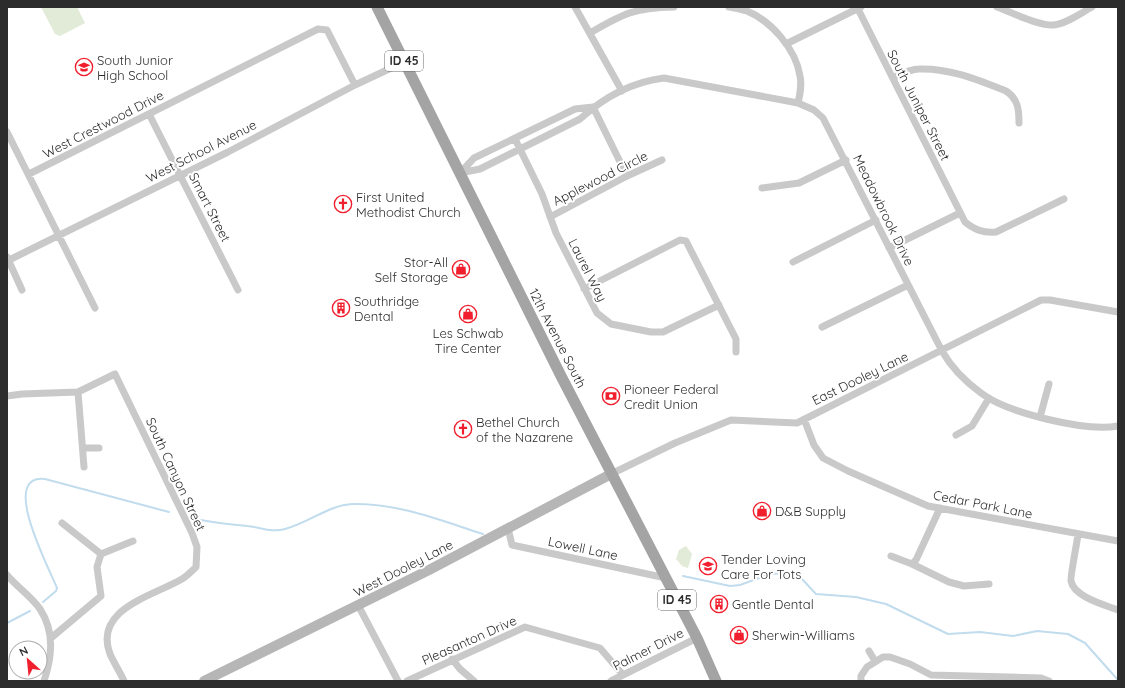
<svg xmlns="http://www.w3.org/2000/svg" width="1125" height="688" font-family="Quicksand,sans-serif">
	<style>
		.green { fill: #e2ebd7 }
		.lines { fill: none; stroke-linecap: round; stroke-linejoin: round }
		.stream { stroke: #c1dced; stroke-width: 2 }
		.street { stroke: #c9c9c9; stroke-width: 7 }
		.secondary { stroke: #b6b6b6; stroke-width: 10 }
		.primary { stroke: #a4a4a4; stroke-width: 11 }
		.labels { text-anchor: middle; stroke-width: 4; stroke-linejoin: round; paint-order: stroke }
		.shield { fill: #fff; stroke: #6b6b6b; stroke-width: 1 }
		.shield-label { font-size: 12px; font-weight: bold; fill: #2c2c2c }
		.poi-label { font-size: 13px; fill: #2c2c2c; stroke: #fff; text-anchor: start }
		.street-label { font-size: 13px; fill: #2c2c2c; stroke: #fff }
	</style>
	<rect width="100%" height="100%" fill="#fff"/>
	<path class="green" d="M41,7h36l8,16 -25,13 -5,-2z
		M686,546l6,8 -4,14 -6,-2 -6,-7 3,-9z"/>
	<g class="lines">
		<path class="stream" d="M192,518c19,5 36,6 55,8 13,1 25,7 38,3 24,-6 43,-24 68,-25 45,-1 89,17 130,30
			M683,576l47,10 10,-1 30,-11 17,-1 15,6 14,15 40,3 30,7 62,30 32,-2 33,4 24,-5 31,3 17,9 33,37
			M43,602l13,-11 1,-3c-11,-26 -57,-114 -12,-109l124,33
			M7,623l23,-12"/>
		<path class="street" d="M575,7l47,84
			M729,7c5,1 12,2 18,4 24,10 49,38 53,65 2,9 0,18 -2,27
			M857,7l108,215c10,8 18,11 31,10l68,-33
			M997,7c14,5 41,19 56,18 13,-1 28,-12 39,-18
			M590,33c34,-20 44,-25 84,-26
			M786,44l75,-37
			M893,78c8,-4 17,-9 26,-9 31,-1 59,11 87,22 12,8 13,18 13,32
			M593,107l34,69
			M149,114l89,176
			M7,132l88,176
			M515,139l27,55 14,39 41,80 14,11 40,8h12l56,-27
			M460,173l20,-4 100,-50c23,-21 52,-37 84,-41l134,25 16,7 9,8 119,233c9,16 24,31 39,42 26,20 105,39 137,33
			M460,173l14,-15 101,-49 18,-2
			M29,174l289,-145 9,1 28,55
			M762,188l37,-5 47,-23
			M550,217l77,-41 35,-16
			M889,248l71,-35
			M7,257l15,33
			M9,260l219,-108 127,-67 49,-23
			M793,262l83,-42
			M584,289l96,-49 6,1 50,98v13
			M822,327l86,-42
			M78,392l6,75
			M7,396l15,-2 56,-2 37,-18 77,159 5,14 -1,20c-4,4 -9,9 -14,12 -29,17 -89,30 -72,75 4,9 10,18 14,27
			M1040,417l9,-33
			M804,419l10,26 9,13 25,13 80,35 190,35
			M956,435l16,-9 17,-28
			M83,448h16
			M611,474l64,-31 56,-23 66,3 244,-123h9l68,12
			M940,508l-24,52 -4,4 37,18 15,4 25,-2
			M62,523l39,31
			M508,528l4,17 154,33
			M1078,535c-1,7 -8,43 -7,46 3,16 34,24 47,29
			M891,556l21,8
			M7,575c9,11 26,23 33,34 15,23 12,48 4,72
			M358,605l40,76
			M51,638l50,-42 -4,-29 4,-13 32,-13
			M869,651l6,10
			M452,659l8,10 14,12
			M1041,678l8,3
			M407,681l118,-54 75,21 23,27
			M611,681l86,-43
			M861,681v-5l6,-9 16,-10h7l20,7 21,11 110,3 -1,3"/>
		<path class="secondary" d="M204,681l225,-111 182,-96"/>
		<path class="primary" d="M377,7l184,369 136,262 19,43"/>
	</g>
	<defs>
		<symbol id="school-ring" viewBox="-11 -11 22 22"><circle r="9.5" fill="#fff" stroke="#f11f2d" stroke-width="1.5"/><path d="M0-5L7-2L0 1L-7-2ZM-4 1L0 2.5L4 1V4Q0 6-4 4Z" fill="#f11f2d"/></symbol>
		<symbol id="church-ring" viewBox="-11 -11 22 22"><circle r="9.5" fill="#fff" stroke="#f11f2d" stroke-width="1.5"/><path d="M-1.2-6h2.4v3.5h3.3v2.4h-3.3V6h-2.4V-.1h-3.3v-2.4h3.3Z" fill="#f11f2d"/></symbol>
		<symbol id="shop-ring" viewBox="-11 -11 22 22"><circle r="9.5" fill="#fff" stroke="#f11f2d" stroke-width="1.5"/><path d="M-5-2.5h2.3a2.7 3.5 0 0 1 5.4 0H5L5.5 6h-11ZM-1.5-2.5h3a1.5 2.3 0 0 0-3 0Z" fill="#f11f2d"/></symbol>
		<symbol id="building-ring" viewBox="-11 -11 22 22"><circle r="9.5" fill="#fff" stroke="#f11f2d" stroke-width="1.5"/><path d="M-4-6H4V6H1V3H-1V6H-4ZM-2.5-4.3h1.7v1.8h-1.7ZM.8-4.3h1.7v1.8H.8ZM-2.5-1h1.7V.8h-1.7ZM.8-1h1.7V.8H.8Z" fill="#f11f2d"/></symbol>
		<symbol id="bank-ring" viewBox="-11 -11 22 22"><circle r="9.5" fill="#fff" stroke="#f11f2d" stroke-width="1.5"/><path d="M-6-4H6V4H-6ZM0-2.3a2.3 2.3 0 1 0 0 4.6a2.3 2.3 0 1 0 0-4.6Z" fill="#f11f2d"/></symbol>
	</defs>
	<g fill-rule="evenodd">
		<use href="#school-ring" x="74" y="57" width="20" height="20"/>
		<use href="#church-ring" x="333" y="194" width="20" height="20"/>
		<use href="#shop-ring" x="451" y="259" width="20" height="20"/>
		<use href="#building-ring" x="331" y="298" width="20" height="20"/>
		<use href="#shop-ring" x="458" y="304" width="20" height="20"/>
		<use href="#bank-ring" x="601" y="386" width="20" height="20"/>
		<use href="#church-ring" x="453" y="419" width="20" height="20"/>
		<use href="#shop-ring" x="752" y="501" width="20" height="20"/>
		<use href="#school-ring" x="698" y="556" width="20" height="20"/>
		<use href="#building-ring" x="709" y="594" width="20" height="20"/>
		<use href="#shop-ring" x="729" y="625" width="20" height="20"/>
	</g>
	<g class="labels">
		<g class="shield">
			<rect x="385" y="51" width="38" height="20" rx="3"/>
			<rect x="658" y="590" width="38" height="20" rx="3"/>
		</g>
		<g class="shield-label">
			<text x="404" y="65">ID 45</text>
			<text x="677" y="604">ID 45</text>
		</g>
		<g class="poi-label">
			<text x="97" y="65">South Junior<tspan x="97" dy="15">High School</tspan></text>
			<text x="356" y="202">First United<tspan x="356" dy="15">Methodist Church</tspan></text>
			<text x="448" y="267" text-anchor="end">Stor-All<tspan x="448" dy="15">Self Storage</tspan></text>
			<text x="354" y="306">Southridge<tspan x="354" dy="15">Dental</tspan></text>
			<text x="468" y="338" text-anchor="middle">Les Schwab<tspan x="468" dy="15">Tire Center</tspan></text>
			<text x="624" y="394">Pioneer Federal<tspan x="624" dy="15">Credit Union</tspan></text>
			<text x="476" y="427">Bethel Church<tspan x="476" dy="15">of the Nazarene</tspan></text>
			<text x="775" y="516">D&amp;B Supply</text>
			<text x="721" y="564">Tender Loving<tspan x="721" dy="15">Care For Tots</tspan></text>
			<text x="732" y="609">Gentle Dental</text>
			<text x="752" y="640">Sherwin-Williams</text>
		</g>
		<g class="street-label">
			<text transform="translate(919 105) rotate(63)" y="5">South Juniper Street</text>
			<text transform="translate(103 124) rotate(-27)" y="5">West Crestwood Drive</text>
			<text transform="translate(201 151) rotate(-27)" y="5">West School Avenue</text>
			<text transform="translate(600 178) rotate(-27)" y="5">Applewood Circle</text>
			<text transform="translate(210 207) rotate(63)" y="5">Smart Street</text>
			<text transform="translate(884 210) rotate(64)" y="5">Meadowbrook Drive</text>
			<text transform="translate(588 270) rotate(63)" y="5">Laurel Way</text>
			<text transform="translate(558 338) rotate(63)" y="5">12th Avenue South</text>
			<text transform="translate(860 378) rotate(-26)" y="5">East Dooley Lane</text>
			<text transform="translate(176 474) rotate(65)" y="5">South Canyon Street</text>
			<text transform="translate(983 504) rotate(11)" y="5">Cedar Park Lane</text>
			<text transform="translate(583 548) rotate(12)" y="5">Lowell Lane</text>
			<text transform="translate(403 568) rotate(-27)" y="5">West Dooley Lane</text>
			<text transform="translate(469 640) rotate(-24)" y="5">Pleasanton Drive</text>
			<text transform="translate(648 649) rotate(-27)" y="5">Palmer Drive</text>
		</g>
	</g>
	<rect width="1125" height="688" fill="none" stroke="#2c2c2c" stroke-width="16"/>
	<g transform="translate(28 660) rotate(333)"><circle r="19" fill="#ffffff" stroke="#ababab"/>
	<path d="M0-3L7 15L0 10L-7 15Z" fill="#f11f2d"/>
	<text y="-6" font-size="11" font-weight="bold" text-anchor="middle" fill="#2c2c2c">N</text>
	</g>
</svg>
